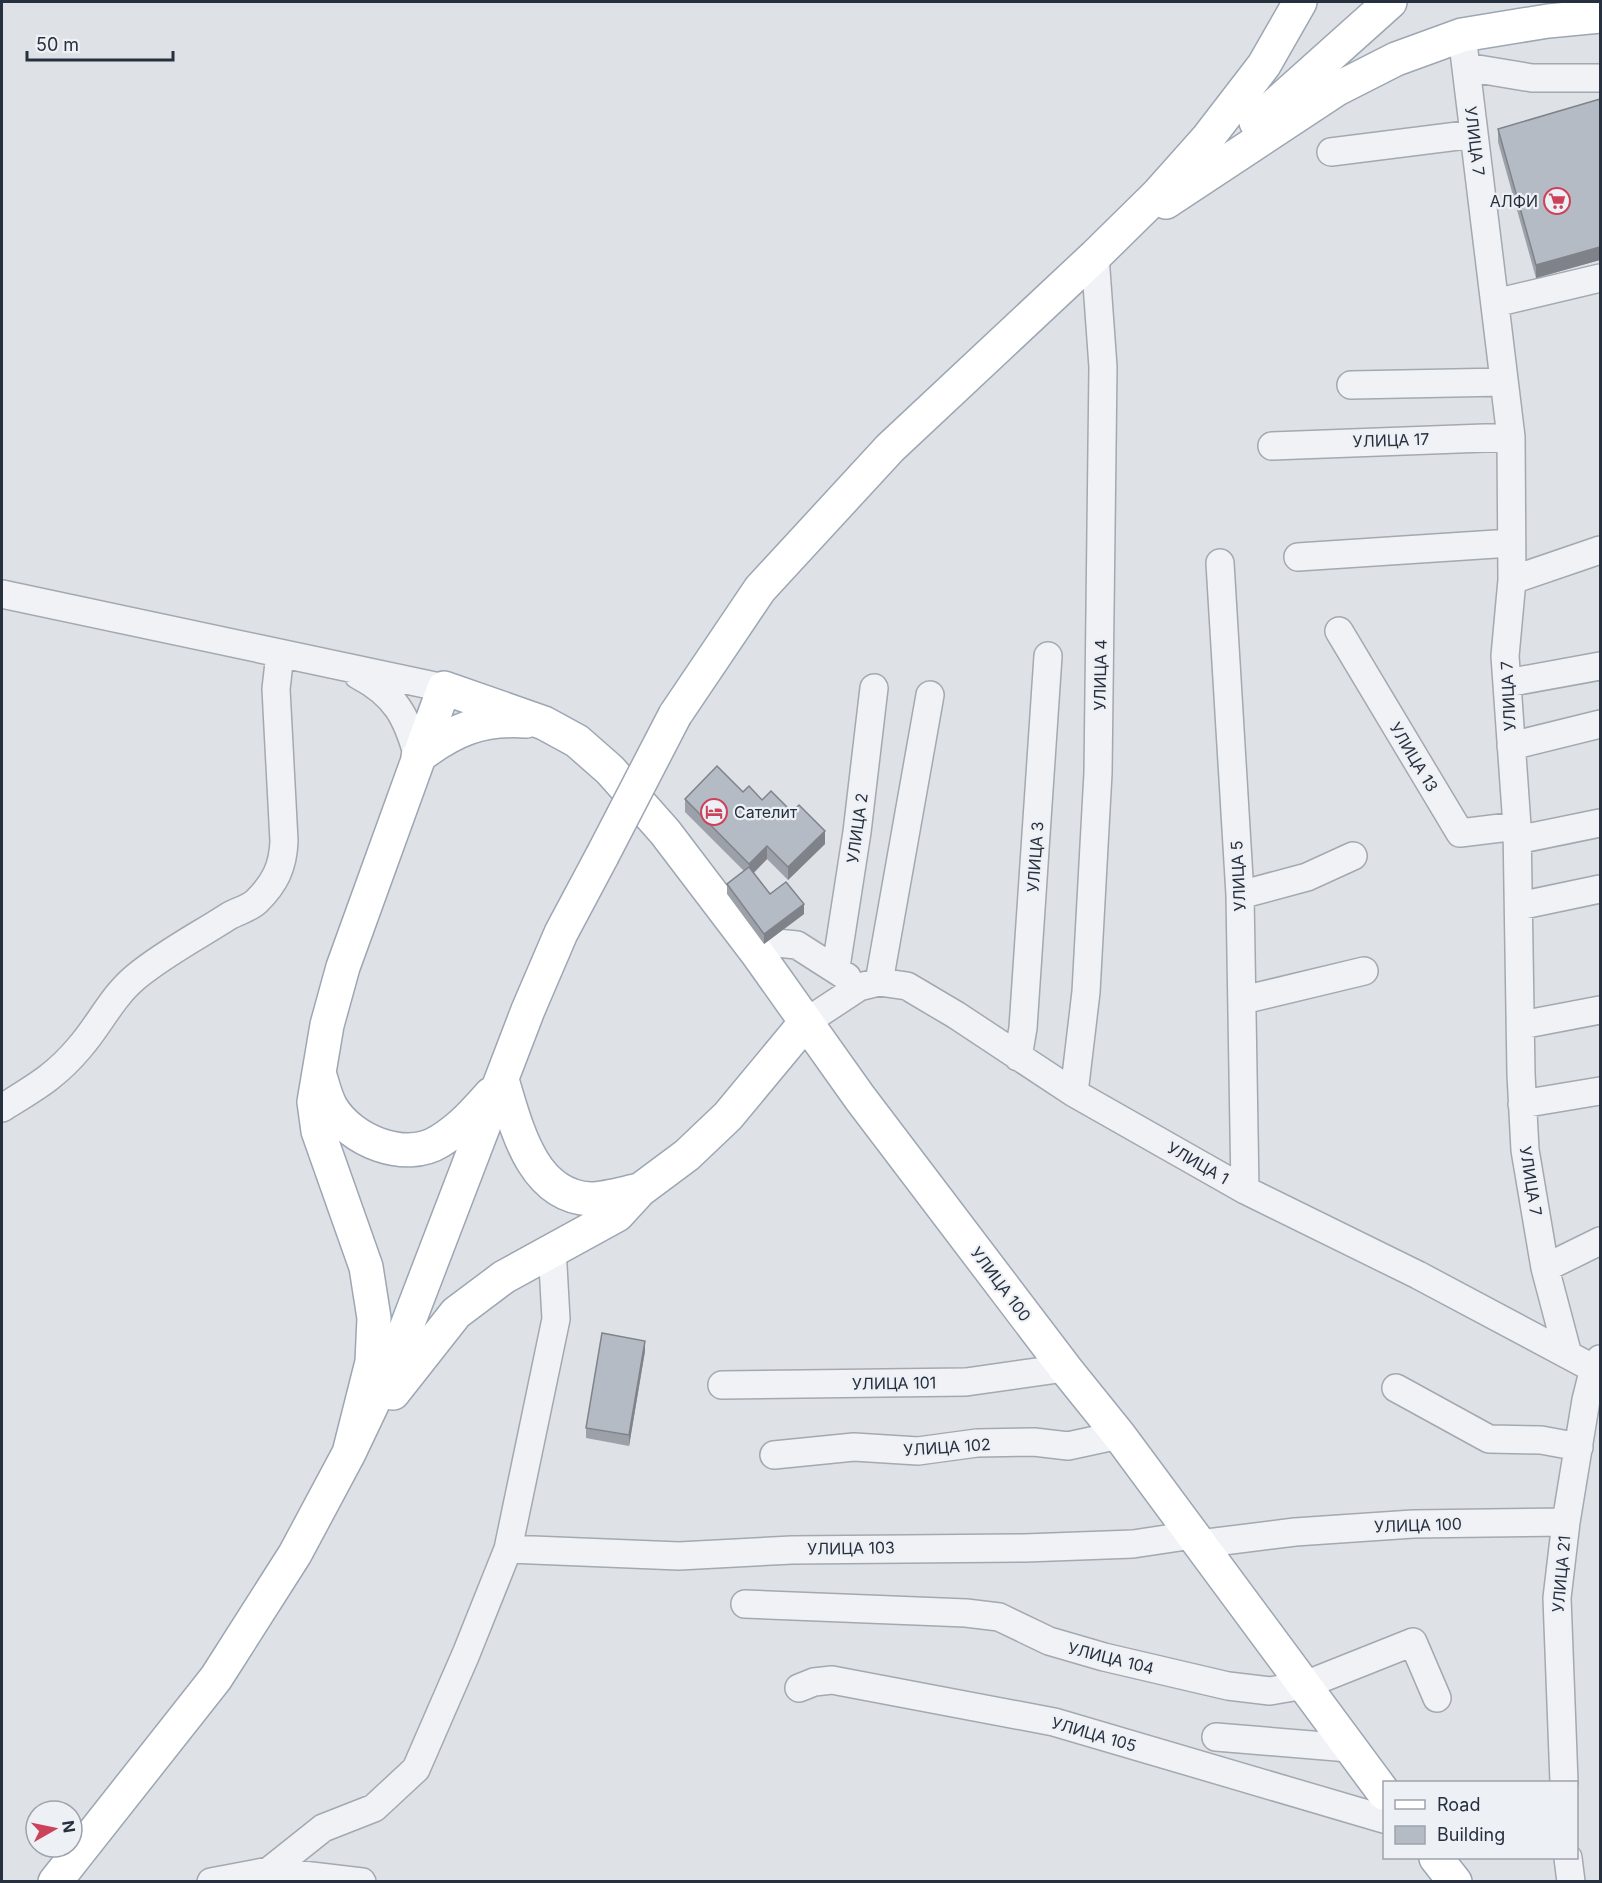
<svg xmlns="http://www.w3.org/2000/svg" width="1602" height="1883" font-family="Inter,sans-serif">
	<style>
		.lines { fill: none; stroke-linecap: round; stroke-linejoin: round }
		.minor-casing { stroke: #a3a9b1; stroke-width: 30 }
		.major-casing { stroke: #9da6b3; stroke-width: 36 }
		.minor { stroke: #f0f2f6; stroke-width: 27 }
		.major { stroke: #fff; stroke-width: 33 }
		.major-bridge-casing { stroke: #9da6b3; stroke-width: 36; stroke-linecap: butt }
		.major-bridge { stroke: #fff; stroke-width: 33 }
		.wall { fill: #9ca1a9 }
		.shaded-wall { fill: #7f8389 }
		.building { fill: #b5bbc4; stroke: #7f8389; stroke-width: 1.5 }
		.labels { text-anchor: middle; stroke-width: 4.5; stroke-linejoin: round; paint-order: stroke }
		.street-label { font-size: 16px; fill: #27303e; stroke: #edf0f5 }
		.poi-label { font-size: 16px; fill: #27303e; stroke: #edf0f5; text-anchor: end }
	</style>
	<rect width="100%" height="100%" fill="#dee2e7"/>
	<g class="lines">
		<defs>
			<path id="minor" d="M1462,35l49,402 1,143 -7,76 12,170 4,248 4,76 20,118 23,87
				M1466,67l66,11h68
				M1331,152l143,-18
				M1495,303l105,-25
				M1351,385l153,-3
				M1272,446l239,-9
				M1298,557l213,-14
				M1220,563l20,332 5,295
				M1512,580l88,-30
				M2,594l442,94
				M1339,631l121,202 57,-7
				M358,675c38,20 49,42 60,82
				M1507,683l93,-17
				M1511,746l89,-22
				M1517,840l83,-17
				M1240,895l67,-18 46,-21
				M1519,906l81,-17
				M757,953l19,-10 21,2 50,32
				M836,967l21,-135 17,-144
				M879,982l51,-287
				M1243,1000l121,-29
				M806,1022l53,-35 20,-5 28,4 49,29 118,78 171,97 173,85 182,97
				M1521,1025l79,-15
				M1018,1057l5,-29 25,-372
				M1074,1093l12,-101 12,-219 5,-406 -8,-111
				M1522,1104l78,-13
				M2,1108c32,-20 53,-31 78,-61 20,-23 33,-52 57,-71 28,-23 61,-40 92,-60 9,-5 21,-8 28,-15 18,-18 26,-34 27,-60l-8,-152 4,-35
				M1545,1268l55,-27
				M722,1385l244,-3 99,-14
				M1396,1388l93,51 52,1 38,7
				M774,1455l80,-8 64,4 59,-8 57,-1 34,4 51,-11
				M1199,1544l96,-12 118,-8 153,-2
				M508,1549l171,7 113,-6 233,-2 108,-4 60,-9
				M745,1604l221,9 33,4 50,24 55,16 124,29 42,5 35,-6 108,-43 24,56
				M799,1688l15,-6 18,-2 222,42 330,97
				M1216,1737l133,11
				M1564,1782l-7,-184 9,-76 20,-122 8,-32 6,-9
				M1568,1858l3,24
				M269,1871l54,-43 51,-20 42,-39 50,-115 42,-105 48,-230 -4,-71
				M211,1882l58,-11 93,11"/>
			<path id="major" d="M1256,122l134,-120
				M1166,202l171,-113 59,-30 66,-24 86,-14 52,-5
				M675,715l85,-126 130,-141 205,-192 63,-62 49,-55 57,-74 36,-63
				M418,757c35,-27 63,-39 108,-36
				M320,1076c3,10 6,22 11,31 20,34 74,56 109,34 21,-13 35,-29 51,-47
				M502,1080c14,45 29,116 88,119 16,0 35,-6 50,-9
				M393,1393l63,-80 48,-36 113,-62 23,-25 47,-35 41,-39 78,-94
				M349,1453l23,-91 2,-44 -8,-51 -48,-136 -4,-29 13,-77 16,-58 101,-279 100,35 33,18 33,29 55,62 92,121 103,145 205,270 54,67 265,358
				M1436,1858l19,24
				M55,1882l161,-204 79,-124 54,-101 48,-101 131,-342 33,-77 41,-77"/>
		</defs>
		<use href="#minor" class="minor-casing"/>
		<use href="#major" class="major-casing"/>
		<use href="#minor" class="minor"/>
		<use href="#major" class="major"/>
		<defs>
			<path id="major-bridge" d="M602,856l73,-141"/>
		</defs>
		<use href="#major-bridge" class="major-bridge-casing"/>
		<use href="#major-bridge" class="major-bridge"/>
	</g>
	<path class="wall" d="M1600,99v161l-64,18 -38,-136v-13z
		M743,792l19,8 63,44 -37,36 -21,-21 -13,14 16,21 34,20 -40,30 -37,-50v-10l17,-13 -59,-59v-13z
		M645,1351l-16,95 -43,-8v-10z"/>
	<path class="shaded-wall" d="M1600,247v13l-64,18v-13z
		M825,831v13l-37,36v-13z
		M767,846v13l-18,18v-13z
		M804,904v10l-40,30v-10z
		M645,1341v10l-16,95v-11z"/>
	<path class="building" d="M1600,99v148l-64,18 -38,-136z
		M717,766l26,26 6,-6 13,14 9,-9 21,21 7,-7 26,26 -37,36 -21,-21 -18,18 -64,-65z
		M749,867l21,27 16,-12 18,22 -40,30 -37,-50z
		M602,1333l43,8 -16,94 -43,-7z"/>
	<defs>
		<symbol id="supermarket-ring" viewBox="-11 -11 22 22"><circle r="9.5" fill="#edf0f5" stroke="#cd425b" stroke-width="1.5"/><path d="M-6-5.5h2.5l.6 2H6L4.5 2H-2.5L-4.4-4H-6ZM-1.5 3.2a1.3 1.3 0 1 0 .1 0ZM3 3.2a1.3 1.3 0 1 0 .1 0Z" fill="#cd425b"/></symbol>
		<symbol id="hotel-ring" viewBox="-11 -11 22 22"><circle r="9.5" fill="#edf0f5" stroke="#cd425b" stroke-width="1.5"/><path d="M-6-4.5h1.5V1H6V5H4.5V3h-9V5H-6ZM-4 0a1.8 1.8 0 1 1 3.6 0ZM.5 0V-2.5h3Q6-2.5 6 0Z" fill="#cd425b"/></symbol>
	</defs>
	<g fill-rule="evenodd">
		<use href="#supermarket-ring" x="1542" y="186" width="30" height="30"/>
		<use href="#hotel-ring" x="699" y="797" width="30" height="30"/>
	</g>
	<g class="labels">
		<g class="street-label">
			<text transform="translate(1475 141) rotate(83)" y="6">УЛИЦА 7</text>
			<text transform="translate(1391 440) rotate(-2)" y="6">УЛИЦА 17</text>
			<text transform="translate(1100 675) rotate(-89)" y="6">УЛИЦА 4</text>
			<text transform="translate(1508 696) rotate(-93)" y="6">УЛИЦА 7</text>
			<text transform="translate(1414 757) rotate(59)" y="6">УЛИЦА 13</text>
			<text transform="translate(857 828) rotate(-82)" y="6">УЛИЦА 2</text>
			<text transform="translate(1035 857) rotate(-86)" y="6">УЛИЦА 3</text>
			<text transform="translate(1238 876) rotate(-93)" y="6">УЛИЦА 5</text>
			<text transform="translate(1198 1163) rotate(30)" y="6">УЛИЦА 1</text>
			<text transform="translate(1531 1181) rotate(81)" y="6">УЛИЦА 7</text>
			<text transform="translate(1001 1284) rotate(53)" y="6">УЛИЦА 100</text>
			<text transform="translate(894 1383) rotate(-1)" y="6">УЛИЦА 101</text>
			<text transform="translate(947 1447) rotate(-4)" y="6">УЛИЦА 102</text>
			<text transform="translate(1418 1525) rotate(-2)" y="6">УЛИЦА 100</text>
			<text transform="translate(851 1548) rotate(-1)" y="6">УЛИЦА 103</text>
			<text transform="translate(1561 1574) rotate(-85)" y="6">УЛИЦА 21</text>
			<text transform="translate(1111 1658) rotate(14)" y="6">УЛИЦА 104</text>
			<text transform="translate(1094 1734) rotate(16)" y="6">УЛИЦА 105</text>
		</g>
		<g class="poi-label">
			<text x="1538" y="207">АЛФИ</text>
			<text x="734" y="818" text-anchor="start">Сателит</text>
		</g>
	</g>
	<rect width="1602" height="1883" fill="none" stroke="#27303e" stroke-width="6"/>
	<rect x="1383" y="1781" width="195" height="78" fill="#edf0f5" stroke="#9ea3ac" stroke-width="1.5"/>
	<rect x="1395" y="1800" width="30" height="9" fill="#ffffff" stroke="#9ea3ac" stroke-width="1.5"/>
	<text x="1437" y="1811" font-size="18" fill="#27303e">Road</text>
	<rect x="1395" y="1826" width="30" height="18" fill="#b5bbc4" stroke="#9ea3ac" stroke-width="1.5"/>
	<text x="1437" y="1841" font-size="18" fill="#27303e">Building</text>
	<g transform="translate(54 1829) rotate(81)"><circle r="28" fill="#edf0f5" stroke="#9ea3ac" stroke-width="1.5"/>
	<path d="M0-4.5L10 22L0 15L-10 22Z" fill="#cd425b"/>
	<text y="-9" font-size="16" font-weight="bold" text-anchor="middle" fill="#27303e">N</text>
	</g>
	<path d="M27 51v9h146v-9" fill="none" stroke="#27303e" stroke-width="3"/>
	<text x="36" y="51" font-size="18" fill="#27303e" stroke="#edf0f5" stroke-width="4.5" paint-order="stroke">50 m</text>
</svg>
